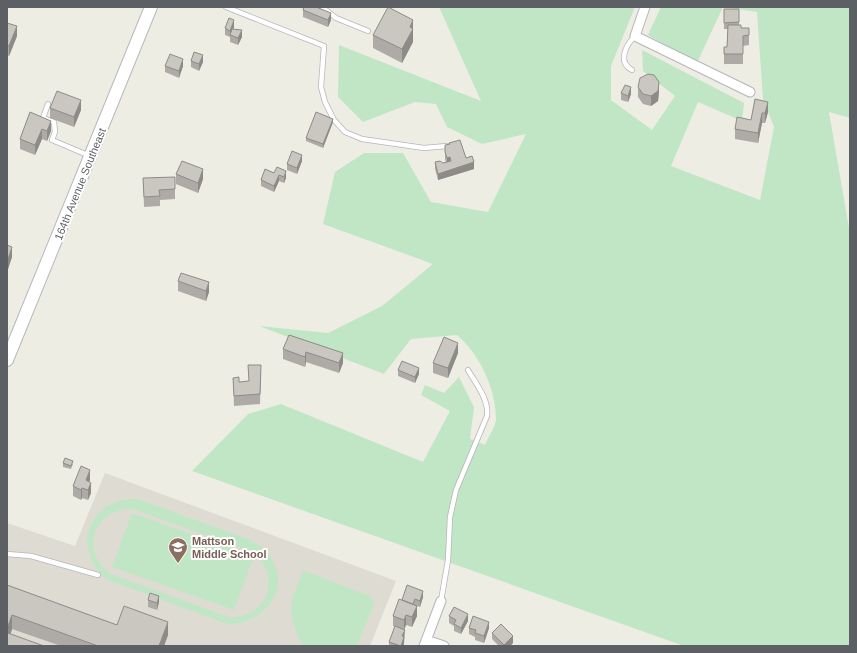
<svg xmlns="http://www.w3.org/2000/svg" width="857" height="653" font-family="Helvetica,sans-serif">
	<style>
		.education { fill: #dedcd2 }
		.green { fill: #c1e6c5; fill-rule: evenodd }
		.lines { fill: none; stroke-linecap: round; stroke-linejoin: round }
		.lane-casing { stroke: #b5b6bb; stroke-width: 6 }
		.street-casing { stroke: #b5b6bb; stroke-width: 11 }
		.secondary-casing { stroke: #b6b8be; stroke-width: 14 }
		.lane { stroke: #fff; stroke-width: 4.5 }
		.street { stroke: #fff; stroke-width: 9 }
		.secondary { stroke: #fff; stroke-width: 12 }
		.wall { fill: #aeaba6 }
		.shaded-wall { fill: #8d8b87 }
		.building { fill: #cac7c1; stroke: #8d8b87 }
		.labels { text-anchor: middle; stroke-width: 4; stroke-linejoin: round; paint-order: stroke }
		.street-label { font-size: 11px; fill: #5c5f64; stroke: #fff }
		.education-label { font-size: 11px; font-weight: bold; fill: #785e54; stroke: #fff; text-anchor: start }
	</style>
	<rect width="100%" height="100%" fill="#eeede4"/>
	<path class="education" d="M105,473l291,108 -26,65h-363v-123l68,23z"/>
	<path class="green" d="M439,7h196l-24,59v34l41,30 23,-34 -32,-25 -1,-21 102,53 -2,18 -44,-19 -27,64 89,34 14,-73 -11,-28 -6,-87 -33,-5h126v111l-21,-6 21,122v412h-166l-492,-175 56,-57 33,-10 142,58 27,-51 -29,-16 4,-10 19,8 15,-16 15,30 -4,32 15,6c3,-7 10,-18 11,-25 0,-31 -16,-65 -39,-85l-46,4 -27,35 -125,-48 69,7 54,-27 51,-42 -110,-40 12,-52 29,-19h39l28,49 57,10 38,-78 -44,10 -35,-17 -11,-23 -21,-2 -52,20 -25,-25 1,-52 142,56z
		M661,7h62l-26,56 -49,-28z
		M129,499h9l110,40c7,4 15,8 20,14 26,34 -3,72 -41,71l-119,-44c-28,-21 -28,-59 3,-76 5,-3 12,-4 18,-5zM126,509h7l119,43c31,23 16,67 -23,65l-118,-43c-30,-21 -20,-60 15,-65z
		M132,513l122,43 -20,54 -122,-43z
		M303,570l67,26 4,8 -17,42h-52c-8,-5 -14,-30 -14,-39 1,-11 8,-25 12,-37z"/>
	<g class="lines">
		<defs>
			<path id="lane" d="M226,7l98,39 -3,41 4,15 9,18 11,12 17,7 62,9 23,-2
				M322,7l14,11 32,13
				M632,70c-15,-8 -6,-25 3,-34
				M48,104l-5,14 11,4 1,10 -3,8 38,16
				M7,554l24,2 67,19
				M441,601l7,-41 2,-43 6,-27 31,-74c2,-17 -11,-32 -19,-46"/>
			<path id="street" d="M645,7l-10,29 115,56
				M426,640l18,6
				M424,646l17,-45"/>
			<path id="secondary" d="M7,360l144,-353"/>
		</defs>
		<use href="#lane" class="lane-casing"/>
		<use href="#street" class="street-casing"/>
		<use href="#secondary" class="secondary-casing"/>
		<use href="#lane" class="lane"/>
		<use href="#street" class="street"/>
		<use href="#secondary" class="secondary"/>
	</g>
	<path class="wall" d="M724,9h15v16l2,3h8v17l-6,1v18h-19v-17h3l1,-18h-4z
		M303,10l28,10 -3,7 -25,-10z
		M7,23l10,13 -8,20 -2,-1z
		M234,27l-1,2 9,8 -4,8 -8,-3v-5l-5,-2v-7z
		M413,33v9l-11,21 -29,-15v-13z
		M191,61l12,1 -4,9 -8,-4z
		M165,66h18l-4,12 -14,-6z
		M638,87l21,5 -1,9 -7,5 -8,-2 -5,-7z
		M621,93l10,1 -3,8 -7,-2z
		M755,99l13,13 -3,11h-3l-4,20 -23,-4v-10l16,-9z
		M50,108l31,2 -7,17 -24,-9z
		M30,112l21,19 -4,10 -5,-2 -7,16 -15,-6v-10z
		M333,122l-10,26 -17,-7v-3z
		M445,145l21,13 8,11 -36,11 -3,-11v-7l8,1h3l-1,-4z
		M302,161l-5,13 -10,-4v-6z
		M265,169l21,9 -2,5 -5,-2 -5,11 -13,-6v-6z
		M176,174l27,5 -5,14 -22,-9z
		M143,178l32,11v10l-15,1v6l-16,1z
		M7,245l5,12 -4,12 -1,-1z
		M178,281l31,11 -3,9 -28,-10z
		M289,335l54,28 -4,10 -33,-11 -1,5 -22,-8v-10z
		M458,353l-10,25 -15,-5v-10z
		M248,365l13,9 -1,30 -26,2 -1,-28 6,4 10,-1z
		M398,370l21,4 -4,9 -17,-7z
		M63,463l10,1 -2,5 -8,-2z
		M90,480l-1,2 2,11 -3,7 -6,-2 -1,2 -8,-4v-10z
		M7,585l110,40 51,10 -4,11h-103l-49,-17 -5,17z
		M423,597l-3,10 -3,-1v10l-5,11 -6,-2 -2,5v14l-1,2h-14v-4l6,-15 -2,-1v-10l9,-16z
		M148,600l11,2 -2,8 -9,-3z
		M449,616l19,5 -7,13 -7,-3v-5l-5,-3z
		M469,628h20l-5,15 -9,-3v-3l-6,-3z
		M492,633l21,10 -3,3h-11l-7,-7z"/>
	<path class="shaded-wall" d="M331,13v7l-3,7v-7z
		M234,20v7l-3,8h-1v-4z
		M413,20v22l-11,21v-14l8,-22z
		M17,26v10l-8,20v-10z
		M242,30v7l-4,8v-7z
		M203,55v7l-4,9v-7z
		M183,59v7l-4,12v-7z
		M659,82v10l-1,9 -7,5v-10z
		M631,87v7l-3,8v-6z
		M81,100v10l-7,17v-10z
		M768,102v10l-3,11v-10z
		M762,113v10l-4,20v-10z
		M333,119v3l-10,26v-4z
		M51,121v10l-4,10v-10z
		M42,129v10l-7,16v-10z
		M302,155v6l-5,13v-6z
		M450,157v7l-3,1v-7z
		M474,162v7l-36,11v-6z
		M203,169v10l-5,14v-10z
		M286,171v7l-2,5v-6z
		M279,175v6l-5,11v-6z
		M12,247v10l-4,12v-10z
		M209,282v10l-3,9v-10z
		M458,343v10l-10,25v-10z
		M306,352v10l-1,5v-10z
		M343,353v10l-4,10v-10z
		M419,368v6l-4,9v-6z
		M90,470v10l-4,10v-10z
		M91,483v10l-3,7v-10z
		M82,488v10l-1,2v-10z
		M423,591v6l-3,10v-6z
		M159,596v6l-2,8v-7z
		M417,606v10l-5,11v-10z
		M468,614v7l-7,13v-6z
		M12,615v14l-3,9 -2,-9z
		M406,615v10l-2,5v-10z
		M168,622v13l-4,11h-5z
		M489,622v6l-5,15v-7z
		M405,630l-1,14 -1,2h-2l1,-10z
		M513,636v7l-3,3h-6v-1z"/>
	<path class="building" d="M304,7h12l15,6 -3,7 -25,-10z
		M388,7l25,13 -3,7 3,2 -11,20 -29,-14z
		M724,9h15v13l-15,1z
		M229,18l5,2 -4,11 -5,-3z
		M7,23l10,3 -8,20 -2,-1z
		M728,25h13v3h8v7l-6,1v18h-19v-7h3z
		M232,29l10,1 -4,8 -8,-3z
		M194,52l9,3 -4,9 -8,-3z
		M170,54l13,5 -4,12 -14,-5z
		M648,74l6,1 5,7 -1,9 -7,5 -8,-2 -5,-7 2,-9z
		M625,85l6,2 -3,9 -7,-3z
		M57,91l24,9 -7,17 -24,-9z
		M755,99l13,3 -3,11h-3l-4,20 -23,-4 2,-12 14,3z
		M30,112l21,9 -4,10 -5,-2 -7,16 -15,-6z
		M316,112l17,7 -10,25 -17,-6z
		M460,140l6,18 6,-2 2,6 -36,12 -3,-12 5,-1 3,2 8,-2 -1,-4 -3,1 -2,-6v-7l5,-1 -1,-1z
		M292,151l10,4 -5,13 -10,-4z
		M182,161l21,8 -5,14 -22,-9z
		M277,167l9,4 -2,6 -5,-2 -5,11 -13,-6 4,-11 9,4z
		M175,177v12l-16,1 1,6 -16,1 -1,-19z
		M7,245l5,2 -4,12 -1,-1z
		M181,273l28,9 -3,9 -28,-10z
		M289,335l54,18 -4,10 -33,-11 -1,5 -22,-8z
		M444,337l14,6 -10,25 -15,-5z
		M402,361l17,7 -4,9 -17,-7z
		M248,365h13l-1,29 -26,2 -1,-18 6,-1v5l10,-1z
		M65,458l8,3 -2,5 -8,-3z
		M81,466l9,4 -4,10 5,3 -3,7 -6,-2 -1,2 -8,-4z
		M7,585l110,40 7,-19 44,16 -9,24h-61l-86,-31 -5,14 2,1 -1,3 36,13h-37z
		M407,585l16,6 -3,10 -5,-2 -2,5 -11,-4z
		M150,593l9,3 -2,7 -9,-3z
		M399,599l18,7 -5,11 -6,-2 -2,5 -11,-4z
		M454,607l14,7 -7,14 -7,-4 2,-4 -7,-4z
		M473,616l16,6 -5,14 -9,-3 1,-3 -7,-2z
		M501,624l12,12 -9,9 -12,-12z
		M395,626l10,4 -3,6 2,1 -3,9 -12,-4z"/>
	<defs>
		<symbol id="school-pin" viewBox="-11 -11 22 30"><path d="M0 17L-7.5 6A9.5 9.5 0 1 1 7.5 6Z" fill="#8d6e63" stroke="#fff"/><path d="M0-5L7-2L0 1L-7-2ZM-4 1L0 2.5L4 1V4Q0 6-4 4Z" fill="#fff"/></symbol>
	</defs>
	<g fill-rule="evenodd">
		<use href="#school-pin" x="167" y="536" width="22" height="30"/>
	</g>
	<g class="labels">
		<g class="street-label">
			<text transform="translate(80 184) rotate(-68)" y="4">164th Avenue Southeast</text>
		</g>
		<g class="education-label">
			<text x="192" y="545">Mattson<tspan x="192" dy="13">Middle School</tspan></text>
		</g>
	</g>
	<rect width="857" height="653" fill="none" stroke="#5c5f64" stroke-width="16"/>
</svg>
